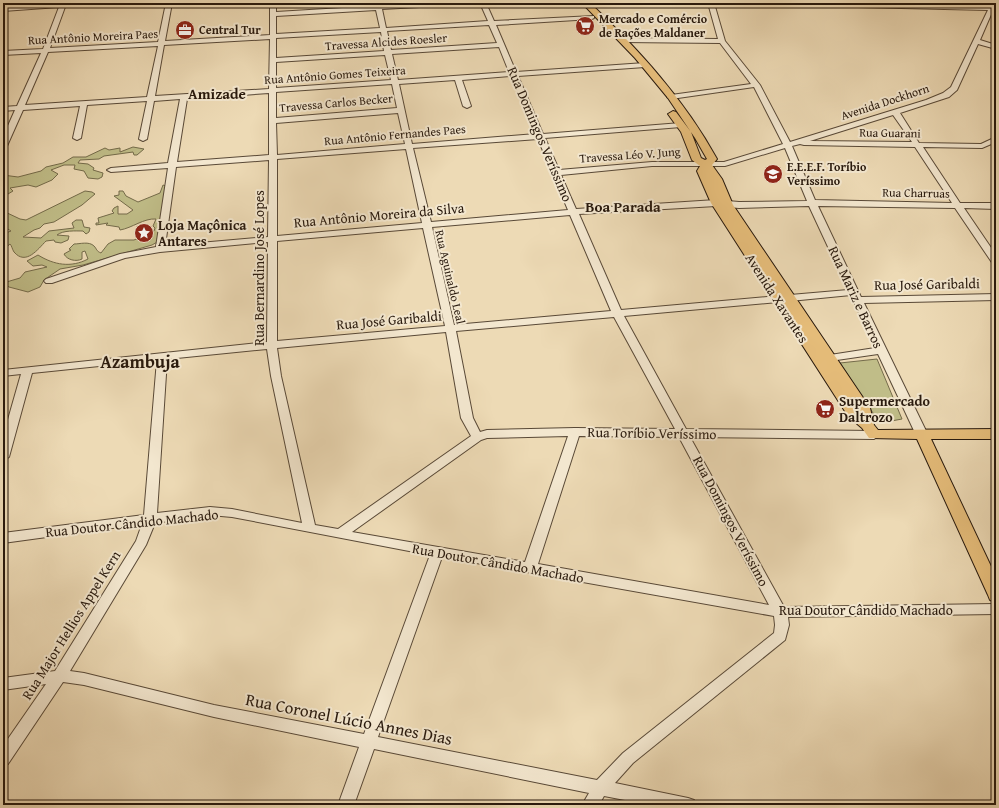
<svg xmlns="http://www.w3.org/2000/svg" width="999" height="808" font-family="'Gentium Book Plus',serif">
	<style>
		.green { fill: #c0bd88; stroke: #746b4a }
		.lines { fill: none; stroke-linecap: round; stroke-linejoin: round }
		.minor-casing { stroke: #594937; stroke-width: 2 }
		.major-casing { stroke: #28190d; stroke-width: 2 }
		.minor { fill: #f3e7cf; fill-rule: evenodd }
		.major { fill: #e6bd7a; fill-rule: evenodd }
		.labels { text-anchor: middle; stroke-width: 4; stroke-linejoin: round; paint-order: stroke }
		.far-poi-label { font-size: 12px; font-weight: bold; fill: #28190d; stroke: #f3e7cf; text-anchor: start }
		.far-street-label { font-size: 12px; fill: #28190d; stroke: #f3e7cf }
		.street-label { font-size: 14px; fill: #28190d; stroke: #f3e7cf }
		.poi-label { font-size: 14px; font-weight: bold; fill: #28190d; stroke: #f3e7cf; text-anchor: start }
		.far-district-label { font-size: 15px; font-weight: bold; fill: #28190d; stroke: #f3e7cf }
		.near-street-label { font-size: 17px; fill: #28190d; stroke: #f3e7cf }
		.district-label { font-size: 18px; font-weight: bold; fill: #28190d; stroke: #f3e7cf }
	</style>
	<rect width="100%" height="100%" fill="#eddab5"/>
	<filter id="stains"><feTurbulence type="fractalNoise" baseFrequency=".005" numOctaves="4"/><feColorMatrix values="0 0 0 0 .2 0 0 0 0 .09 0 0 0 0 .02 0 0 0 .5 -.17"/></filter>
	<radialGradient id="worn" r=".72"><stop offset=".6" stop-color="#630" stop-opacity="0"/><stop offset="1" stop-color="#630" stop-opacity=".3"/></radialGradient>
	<path class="green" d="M133,147l11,2 -7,6h-3l-1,-3 -29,4 -5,3 -19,1 -2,3 10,1 6,4 -1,2 10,3 -1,4 -4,2 -10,-1 -4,-7 -10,-2 1,-4h-11l-13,5 7,4 -6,6 -16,7 -8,-2 -18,3 3,3 -5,3h-5v-19l15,2 23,-6 5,-4 17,-4 10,-6h13l19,-9 4,2 11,-2v4z
		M163,185l3,1 -6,48 -3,5 2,2 -7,4 -69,20 -23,4 -16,11 -4,7 -12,5 -19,-5 -6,-4 17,-5 5,-6 22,-5 -5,-2 -9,1 -6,-5 11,-6c16,10 33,13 50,4l-3,-8 -3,1v7c-6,3 -15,1 -18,-5l7,-4 -2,-1 5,-5c6,0 15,-3 20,2 3,3 2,5 7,7l7,-9 7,-4h19l12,-5 6,2 -4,-4 6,-2 1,-3 -2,-2 3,-7c-12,-1 -24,9 -36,11l-1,-3 -13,-2 2,-2 -12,2v-2h3l-1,-5 16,-5 -2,-2 2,-3 4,-2v8h9l6,-4 -19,-14 5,-1v-4h4l3,5 12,6 22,-9z
		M85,191l7,1 3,2 -13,11 -28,17 -10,2 -4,4 -6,2 -11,7 18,1 8,-7 25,-3 -2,-5 4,-3h6l2,7 6,1 -1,4 -3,2 -3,-3c-7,0 -20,-1 -26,4l12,1 -1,4 -7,3 -6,-1 -1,-2 -8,1c-8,8 -20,25 -32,11 -2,-3 -2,-6 -4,-8l-7,6v-16l8,-3 -8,-5v-15l17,8 6,1z
		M877,359l25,60 -16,3 -9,-3 -37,-56z"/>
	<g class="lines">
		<defs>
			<path id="minor" d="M63,3h39l-3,2 -34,2 -15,41 108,-6 8,-39h6l-7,38 105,-6v-32h6v9l100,-6 -1,-3h6l1,3 77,-3 -3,2 -74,4 4,19 102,-7 -8,-18h6l8,18 100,-5v2l-2,1 -96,6 20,47 129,-9 3,2 -3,2 -127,9 25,58 138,-11 4,2 -4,2 -136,11 14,32 93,-8h72l59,-18 -29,-57 -83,12 -4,-2 4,-2 80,-11 -31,-41 -97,-1 -3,-2 3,-2 95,1 -10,-36h6l11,38 35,44 30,57 136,-42 17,-7 8,-6 37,-77 -217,-5 -3,-2 221,3 2,-3h5l-16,37 16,5v4l-18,-5 -21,46 -8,7 -49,16 19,30 62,1 15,-7v5l-14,6 -59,-1 37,56h36v6l-32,-1 32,47v10l-3,-1 -38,-56 -137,-2 43,91 135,-3v6l-132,3 64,132 -2,3h-8l-2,-3 -38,-81 -48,7 -5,-3 5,-3 45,-7 -24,-53 -61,6 -5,-3 5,-3 58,-5 -39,-84 -70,2 -23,-2 -137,8 42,96 157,-14 5,3 -5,3 -154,14 62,113 188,2 6,4 -6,4 -184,-2 94,170 212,-3v10l-208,3 1,8 -4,15 -152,123 -18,20 73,15 6,2 2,5h-45l-47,-9 -5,9h-17l7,-12 -215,-44 -20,56h-16l21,-58 -145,-30 -130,-32 -21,-3 -55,82 -5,2v-20l43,-62 -43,6v-12l52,-7 81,-130 6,-17 -139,19v-10l141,-18 13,-155 -125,13 -23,84 -6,4v-24l18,-63 -18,2v-6l264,-28 1,-100 -108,10 -35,6 -73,25h-6l-2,-2 2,-2 74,-25 36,-7 12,-79 -57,4 -4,-2 4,-2 57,-5 12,-64 -26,2 -7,38 -4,2 -4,-2 8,-38 -60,4 -6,33 -4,2 -4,-2 7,-32 -57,4 -16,36 -4,2v-11l12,-27 -12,1v-4l14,-1 24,-53 -38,2v-4l40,-2 16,-42 -56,4v-4zM376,10l4,18 -104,6v-18zM489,25l8,18 -106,7 -4,-19zM381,32l3,19 -108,7v-20zM270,39l-1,50 -114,7 9,-51zM158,46l-11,51 -122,8 23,-53zM499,47l10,25 -111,8 -6,-26zM385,55l6,25 -115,8v-26zM511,76l25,58 -124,10 -13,-60 56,-4 8,26 4,2 4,-2 -9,-26zM392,84l5,24 -121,10v-26zM269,93v62l-92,7 10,-63zM398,113l7,31 -128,11 -1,-32zM893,115l19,27 -102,-1zM538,139l30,71 -137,12 -18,-74zM800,144l4,1 111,2 37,56 -137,-3 -23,-54zM785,148l22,53 -68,1 -23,-2 -140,9 -15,-34 91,-9h73zM406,149l16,74 -145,13v-77zM269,160l-1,77 -103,9 11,-79zM570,215l41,96 -157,14 -22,-98zM423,228l22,98 -168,15v-100zM614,317l61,112 -100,-1 -88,2 -7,2 -7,-14 -17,-87zM446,332l15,86 10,18 -133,93 -23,-4 -34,-149 -4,-28zM267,349l4,27 31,147 -70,-14 -22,-2 -53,6 10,-154zM568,436l-43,126 -173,-30 129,-92 6,-2zM579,436l100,1 90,168 -231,-41zM210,515l22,2 198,38 -66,179 -150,-29 -130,-32 -14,-2 76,-126 9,-22zM442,557l332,59 1,9 -1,8 -151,120 -26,27 -219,-43z"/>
			<path id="major" d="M582,3h8c49,47 94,96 127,156l-5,6 10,14 11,26 137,203 4,17 4,5 118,-1v10h-65l65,138v25l-6,-2 -2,-5 -71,-156 -48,-1 -7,-10 -14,-12 -137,-213 -14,-32 3,-5 -8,-6 -11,-28 -13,-18 5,-3 3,1 15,20 10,26 4,2 2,-1 -12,-21 -27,-40 -33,-40z"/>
		</defs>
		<use href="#minor" class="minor-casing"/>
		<use href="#major" class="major-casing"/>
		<use href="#minor" class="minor"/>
		<use href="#major" class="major"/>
	</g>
	<defs>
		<symbol id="supermarket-disc" viewBox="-11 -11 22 22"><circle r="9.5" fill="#8f2418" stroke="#f3e7cf"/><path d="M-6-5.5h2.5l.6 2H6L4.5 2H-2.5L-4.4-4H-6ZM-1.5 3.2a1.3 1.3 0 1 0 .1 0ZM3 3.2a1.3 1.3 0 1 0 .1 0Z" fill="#fff"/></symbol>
		<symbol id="office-disc" viewBox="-11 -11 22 22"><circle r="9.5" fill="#8f2418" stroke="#f3e7cf"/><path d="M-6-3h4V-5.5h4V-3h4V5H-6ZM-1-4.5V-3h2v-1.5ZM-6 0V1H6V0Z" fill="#fff"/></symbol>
		<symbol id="school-disc" viewBox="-11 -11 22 22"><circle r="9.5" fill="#8f2418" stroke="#f3e7cf"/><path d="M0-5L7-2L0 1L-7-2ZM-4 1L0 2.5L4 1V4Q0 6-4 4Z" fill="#fff"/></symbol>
		<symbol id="sight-disc" viewBox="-11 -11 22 22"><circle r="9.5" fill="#8f2418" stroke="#f3e7cf"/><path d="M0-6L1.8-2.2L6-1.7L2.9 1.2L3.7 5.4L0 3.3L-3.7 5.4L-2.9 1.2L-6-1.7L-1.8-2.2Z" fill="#fff"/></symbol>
	</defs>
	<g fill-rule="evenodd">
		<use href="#supermarket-disc" x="574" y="15" width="22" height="22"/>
		<use href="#office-disc" x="174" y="19" width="22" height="22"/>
		<use href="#school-disc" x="762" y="163" width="22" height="22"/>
		<use href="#sight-disc" x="133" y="222" width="22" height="22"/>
		<use href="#supermarket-disc" x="814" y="398" width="22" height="22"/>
	</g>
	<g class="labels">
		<g class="far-poi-label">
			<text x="599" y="23">Mercado e Comércio<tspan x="599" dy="14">de Rações Maldaner</tspan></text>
			<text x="199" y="34">Central Tur</text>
			<text x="787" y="171">E.E.E.F. Toríbio<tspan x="787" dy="14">Veríssimo</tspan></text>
		</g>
		<g class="far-street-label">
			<text transform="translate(93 37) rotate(-3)" y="4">Rua Antônio Moreira Paes</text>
			<text transform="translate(386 42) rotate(-4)" y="4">Travessa Alcides Roesler</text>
			<text transform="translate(335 75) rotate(-4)" y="4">Rua Antônio Gomes Teixeira</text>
			<text transform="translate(885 102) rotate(-18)" y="4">Avenida Dockhorn</text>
			<text transform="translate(336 103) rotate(-5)" y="4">Travessa Carlos Becker</text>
			<text transform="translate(890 133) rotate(1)" y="4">Rua Guarani</text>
			<text transform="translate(395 135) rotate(-5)" y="4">Rua Antônio Fernandes Paes</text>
			<text transform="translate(630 155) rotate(-4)" y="4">Travessa Léo V. Jung</text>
			<text transform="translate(916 193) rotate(1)" y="4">Rua Charruas</text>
			<text transform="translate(450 277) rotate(77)" y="4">Rua Aguinaldo Leal</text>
		</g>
		<g class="street-label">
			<text transform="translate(540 134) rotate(67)" y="5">Rua Domingos Veríssimo</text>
			<text transform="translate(379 215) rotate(-5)" y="5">Rua Antônio Moreira da Silva</text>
			<text transform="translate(259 268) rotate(-90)" y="5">Rua Bernardino José Lopes</text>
			<text transform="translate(927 284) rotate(-1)" y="5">Rua José Garibaldi</text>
			<text transform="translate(856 297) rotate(65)" y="5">Rua Mariz e Barros</text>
			<text transform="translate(777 298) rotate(57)" y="5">Avenida Xavantes</text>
			<text transform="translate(389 320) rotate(-5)" y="5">Rua José Garibaldi</text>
			<text transform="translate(652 433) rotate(1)" y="5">Rua Toríbio Veríssimo</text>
			<text transform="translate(731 521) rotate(62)" y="5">Rua Domingos Veríssimo</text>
			<text transform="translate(132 523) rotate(-6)" y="5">Rua Doutor Cândido Machado</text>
			<text transform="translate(498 563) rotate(10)" y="5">Rua Doutor Cândido Machado</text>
			<text x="866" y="615">Rua Doutor Cândido Machado</text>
			<text transform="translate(71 625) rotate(-58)" y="5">Rua Major Hellios Appel Kern</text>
		</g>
		<g class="poi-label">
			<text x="158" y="230">Loja Maçônica<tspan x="158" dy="16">Antares</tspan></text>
			<text x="839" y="406">Supermercado<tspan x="839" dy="16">Daltrozo</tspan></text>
		</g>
		<g class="far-district-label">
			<text x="217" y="99">Amizade</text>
			<text x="623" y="212">Boa Parada</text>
		</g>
		<g class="near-street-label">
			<text transform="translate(349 719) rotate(11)" y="6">Rua Coronel Lúcio Annes Dias</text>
		</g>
		<g class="district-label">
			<text x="140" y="368">Azambuja</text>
		</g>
	</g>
	<rect width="999" height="808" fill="none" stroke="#eddab5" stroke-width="16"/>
	<rect x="4" y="4" width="991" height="800" fill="none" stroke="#28190d" stroke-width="2"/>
	<rect x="8" y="8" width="983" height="792" fill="none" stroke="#28190d"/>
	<rect width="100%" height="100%" filter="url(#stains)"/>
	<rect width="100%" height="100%" fill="url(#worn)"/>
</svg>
